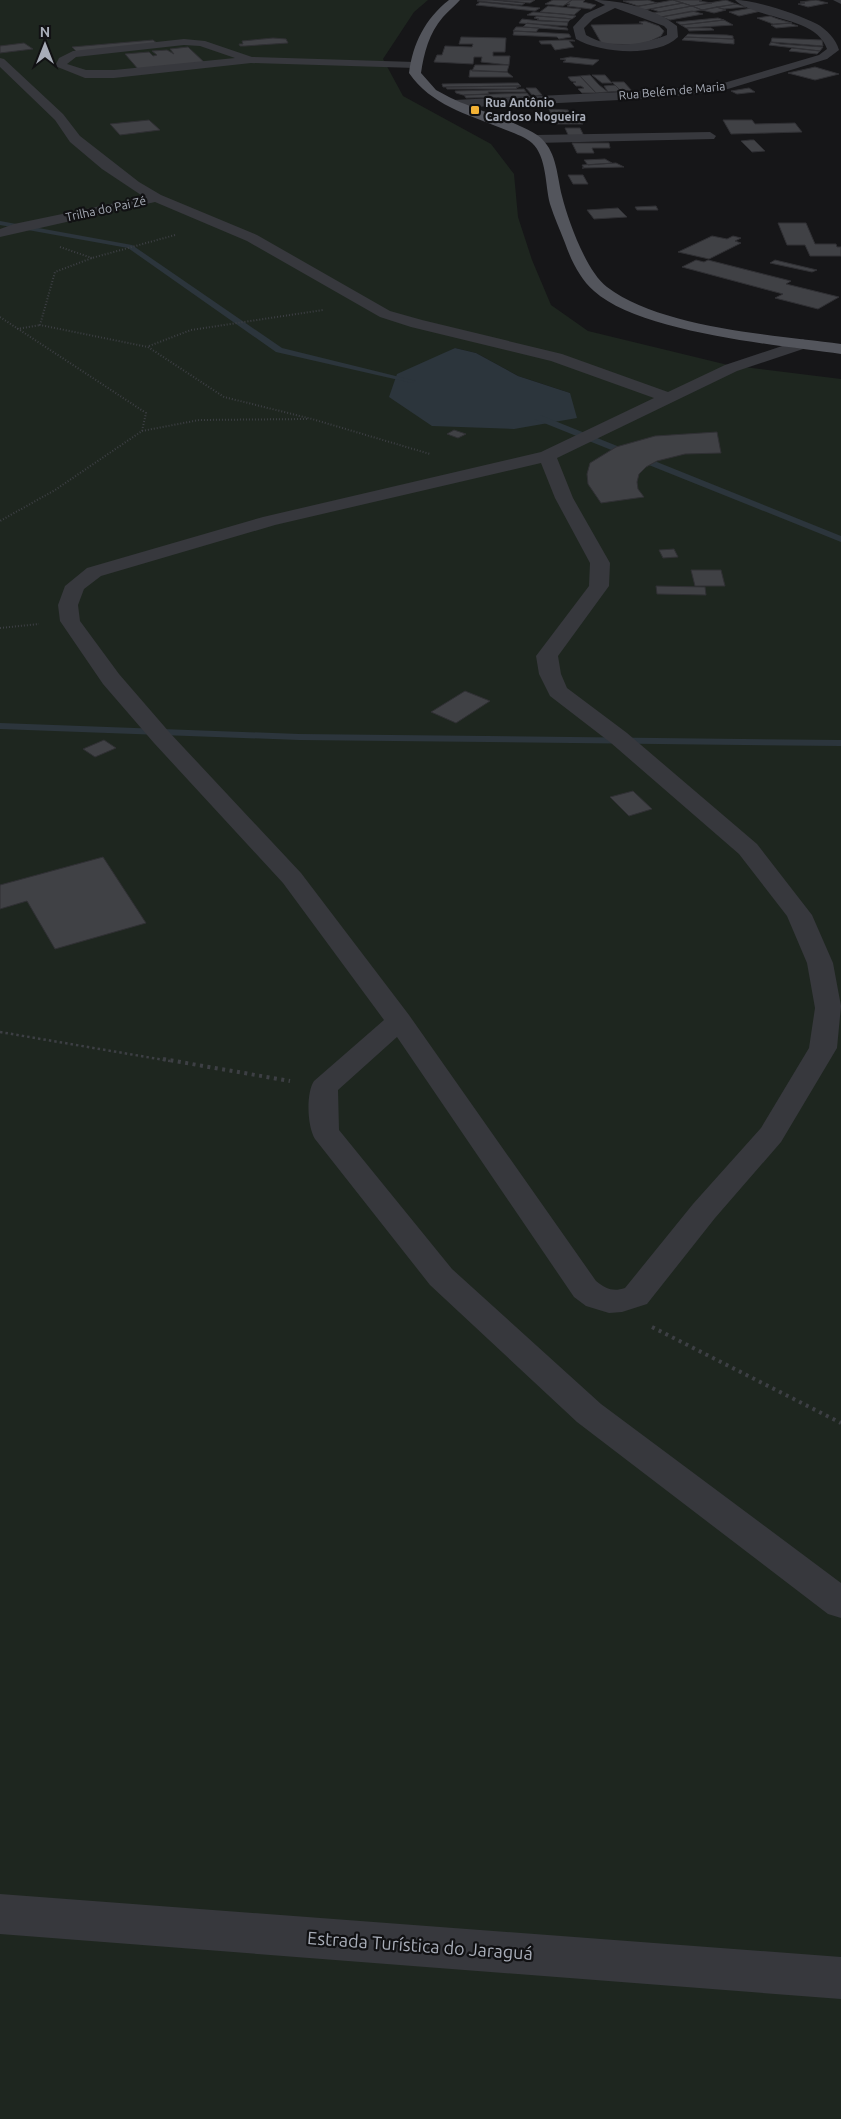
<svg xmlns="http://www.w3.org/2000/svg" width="841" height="2119" font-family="Ubuntu,sans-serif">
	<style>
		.green { fill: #1e261f; fill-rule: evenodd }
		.water { fill: #2c353c }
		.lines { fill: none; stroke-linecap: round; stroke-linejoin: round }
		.stream { fill: #2c353c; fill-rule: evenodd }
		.building { fill: #404145; stroke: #303034 }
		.path-far2 { stroke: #3d3f44; stroke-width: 2; stroke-dasharray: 1 2; stroke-linecap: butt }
		.path-far1 { stroke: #3d3f44; stroke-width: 2.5; stroke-dasharray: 2.5 3; stroke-linecap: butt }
		.path { stroke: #3d3f44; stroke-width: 4; stroke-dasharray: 3 4.5; stroke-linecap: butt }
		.minor { fill: #37383d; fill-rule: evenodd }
		.major { fill: #53555c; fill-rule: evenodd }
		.poi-dot { fill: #f2b134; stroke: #111113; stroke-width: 2 }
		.labels { text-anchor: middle; stroke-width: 4.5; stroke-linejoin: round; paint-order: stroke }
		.far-street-label { font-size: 12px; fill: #a8adb8; stroke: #111113 }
		.far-poi-label { font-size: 12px; font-weight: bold; fill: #a8adb8; stroke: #111113; text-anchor: start }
		.near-street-label { font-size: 18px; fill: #a8adb8; stroke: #111113 }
	</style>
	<rect width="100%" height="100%" fill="#161618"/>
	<path class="green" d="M0,0h428l-14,12 -31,47 20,37 88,48 23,30 4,43 14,43 19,45 37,26 140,34 113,14v1740h-841zM455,348l21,5 42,23 52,17 -136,-34z"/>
	<path class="water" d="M455,348l21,5 42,23 52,17 7,25 -63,11 -82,-3 -43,-29 8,-23z"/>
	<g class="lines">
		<path class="stream" d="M0,221l132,24 150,103 134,33 -4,2 -136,-31 -148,-104 -128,-23z
			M534,415h6l301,121v6l-307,-123z
			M0,723l299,11 542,6v6l-542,-6 -299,-11z"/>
	</g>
	<path class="building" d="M479,0h13l33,3 -3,2 -45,-4z
		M497,0h38l-5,3z
		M572,0h13l-2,2 13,3 -5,4 -24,-3 3,-2h-4z
		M572,0l-9,6 -18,-2 8,-4z
		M648,0l9,3 -19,3 -15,-5z
		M673,0l10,3 -39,7 -9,-3z
		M673,0h29l-3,1 13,2 -20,3z
		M726,0l10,4 -34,6 -10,-4z
		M816,0l12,3 -20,4 -10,-3 7,-1 -5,-1z
		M480,2l60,6 -5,3 -59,-6z
		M683,3l9,3 -32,6 -9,-3z
		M736,4l10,3 -22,2 -8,-2z
		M548,6l12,1 21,2 -7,6 -34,-3z
		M692,6l10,4 -41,7 -8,-4z
		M716,7l10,3 -12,3 -12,-3z
		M751,8l10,3 -22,5 -10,-4z
		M692,11l11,3 -33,6 -9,-3z
		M533,12l29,2 14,2 -4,3 -45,-4z
		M537,16l28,2 6,1 -3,3 -31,-2 2,-1 -5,-1z
		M770,16l8,3 14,4 -19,1 -16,-6z
		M718,18l6,2 -43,5 -5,-3z
		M522,19l18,2 28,1 -1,4 -48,-3z
		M724,20l9,5 -47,3 -5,-3z
		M645,21l14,5 5,5 -3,5 -19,9 -40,-1 -11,-19 52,-1 -4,-2z
		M527,23l40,5 1,2 -45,-3z
		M789,23l9,3 -22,2 -5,-3z
		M516,27h7l16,1 -3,4 -23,-1z
		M687,28h24l3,2 -25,1z
		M514,31l55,3 2,3 -12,2 -2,-2 -44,-2z
		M688,34l39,1 6,1v3l-48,-2z
		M461,37l45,1 -1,14h-12v4h17l-1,9 -28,-3 1,-5h-8l-1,7 -39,-2 3,-7h5l3,-9 27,1 1,-3h-14z
		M685,37l49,2v5l-52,-4z
		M273,38l13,1 2,4 -43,3h-5l-1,-2h4l-1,-3z
		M772,38l50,2 1,6 -52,-4z
		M153,40l5,4 -81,8 -5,-5z
		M564,40h9l2,1h-6l5,6 -19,3 -4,-6h-10l-2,-3z
		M771,42l9,2 43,3 -3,4 -51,-6z
		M24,43l9,6 -33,4v-7z
		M188,47l17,16 -67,6 -13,-15 24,-2 4,4 4,-1 -5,-4 15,-1 7,4 -4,-5z
		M792,48l28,3 -3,3 -28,-3z
		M570,57h1l28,3 -6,5 -30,-3 3,-2 -6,-1z
		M475,65h34l-2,7 -35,-1z
		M815,67l24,7 -24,6 -27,-7z
		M470,70l37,2 6,5h-44z
		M590,75l9,10 9,7 -12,1 -16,-17z
		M592,75h13l7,8h-10z
		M580,76l16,17h-14l-4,-4 6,-1 -3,-2h-5l-3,-3 3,-1 -5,-1 -3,-4z
		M612,82h12l8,9h-11z
		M507,83h11l3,3 -78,1 -1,-3z
		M615,85l6,6 -13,1 -4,-6z
		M521,86l-5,2 1,1h-70l-1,-2z
		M526,88h10l6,7 -9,1z
		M749,88l6,4 -18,2 -6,-3z
		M524,89l2,3h-38l1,2 -26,1 -7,-2 -1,-2z
		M527,93l3,4 -64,1 -2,-3z
		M549,109l19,1 1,3h7l7,11h-27l-3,-4h7l-4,-7 -5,1z
		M149,120l11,10 -40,5 -10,-11z
		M723,120h29l3,4 40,-1 7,9 -71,2z
		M565,128h15l4,8 -15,1z
		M750,140h4l11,11 -13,1 -11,-11z
		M572,143h37l1,5h-18l2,5h-17z
		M605,159l7,4 -24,2 -4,-5z
		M616,163l8,4 -42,1h2l-2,-3z
		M568,175h15l5,9h-15z
		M656,206l2,4h-21l-2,-3z
		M618,208l9,9 -33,2 -7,-9z
		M778,223h28l9,21h21l1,3h4v9h-31l-5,-11h-18z
		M712,236l15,3 6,-3 8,2 -6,3 6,2 -32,16 -31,-7z
		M696,260l8,2 4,-2 83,21 -5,3 53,13 -21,12 -43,-11 8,-4 -101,-27z
		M775,260l42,10 -5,2 -42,-9z
		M454,430l12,4 -8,4 -11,-4z
		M717,432l4,21 -36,1 -28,7 -11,6 -7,7 -2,8 1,7 6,8 -43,6 -13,-19 -1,-10 3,-11 26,-16 39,-11z
		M674,549l4,8 -15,1 -4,-8z
		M691,570h30l4,16h-30z
		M656,586l49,1 1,8 -49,-1z
		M465,691l25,10 -34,22 -25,-11z
		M104,740l12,8 -21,9 -12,-8z
		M633,791l19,18 -23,7 -19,-19z
		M103,857l43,66 -91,26 -28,-48 -27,8v-24z"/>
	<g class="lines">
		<path class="path-far2" d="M175,235l-83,23 -37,14 -15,53 108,22 76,50 88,22 118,35
			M60,247l32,11
			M0,317l146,96 -4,18 -87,59 -55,31
			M17,329l23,-4
			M149,346l42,-16 132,-20
			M142,431l57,-11 109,-1
			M0,628l39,-4"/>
		<path class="path-far1" d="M0,1032l170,29"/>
		<path class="path" d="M163,1059l127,22
			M652,1327l189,96"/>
		<path class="minor" d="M594,0c26,0 62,9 83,26l1,11c-21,21 -79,16 -102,2l-3,-12 12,-13 20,-9zM615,8l49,18 3,3v6c-26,10 -56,15 -81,0l-2,-7 9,-9z
			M735,0c21,0 63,14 82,24 9,5 19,15 22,26l-12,9 -109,33 -78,7 -186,9 -6,-4 6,-4 186,-9 77,-6 102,-30 8,-6c-10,-33 -73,-30 -92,-49z
			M833,0h8v4z
			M184,39l21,2 47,16 163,5 6,3 -6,3 -164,-5 -137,15h-29l-30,-12 4,-8 14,-7zM184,45l16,1 35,12 -121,12h-28l-19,-6 9,-7z
			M0,58l4,1 59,55 17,22 59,46 22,13 96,40 133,76 32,9 140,34 106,38 57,-27 78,-26 8,5 -2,3 -72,24 -180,87 16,40 37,65 -1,23 -51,70 3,18 6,14 60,45 130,111 55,71 21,48 8,43 -4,42 -56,94 -66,76 -68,86 -25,8 -13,1 -23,-7 -12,-9 -177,-260 -59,53 1,40 113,139 149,135 240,179v35l-13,-4 -251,-192 -147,-137 -115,-146c-8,-13 -9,-46 -1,-58l70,-61 -101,-137 -129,-140 -51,-59 -43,-63 -2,-16 7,-19 22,-18 176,-51 278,-65 113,-54 -103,-37 -140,-34 -31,-10 -133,-76 -92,-39 -155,35v-8l14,-5 130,-27 -42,-28 -32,-27 -15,-22 -55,-53zM541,463l14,35 35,65 -1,23 -53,70 3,18 11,22 61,47 128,111 48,62 20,47 8,45 -6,40 -48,80 -68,76 -68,84c-12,4 -19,1 -29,-7l-187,-266 -108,-142 -131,-140 -51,-59 -39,-53 -2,-16 6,-16 17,-13 174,-51z
			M710,132l6,4 -2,3 -179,4 -6,-4 6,-4z
			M0,1894l841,63v42l-841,-65z"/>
		<path class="major" d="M449,0h11c-5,6 -12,11 -17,17 -14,16 -19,36 -22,56l15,17 13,7c21,11 79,28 93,42 15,15 15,37 20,57 6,24 24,75 45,91 54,41 166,48 234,57v10c-62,-9 -201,-21 -247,-63 -14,-12 -23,-31 -29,-48 -5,-13 -11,-26 -15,-39 -5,-19 -3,-47 -18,-61 -8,-7 -21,-11 -31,-15 -34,-14 -70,-23 -92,-55 4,-30 16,-54 40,-73z"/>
	</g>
	<rect class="poi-dot" x="470" y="105" width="10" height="10" rx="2.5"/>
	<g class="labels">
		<g class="far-street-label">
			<text transform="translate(672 91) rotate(-5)" y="4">Rua Belém de Maria</text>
			<text transform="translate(106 209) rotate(-12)" y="4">Trilha do Pai Zé</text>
		</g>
		<g class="far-poi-label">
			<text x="485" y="107">Rua Antônio<tspan x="485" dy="14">Cardoso Nogueira</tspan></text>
		</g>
		<g class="near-street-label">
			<text transform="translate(420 1946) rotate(4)" y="6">Estrada Turística do Jaraguá</text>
		</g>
	</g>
	<g transform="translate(45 45)" stroke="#111113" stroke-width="4" paint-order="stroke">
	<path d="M0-4L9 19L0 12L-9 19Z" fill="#a8adb8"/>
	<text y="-8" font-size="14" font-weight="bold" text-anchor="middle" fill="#a8adb8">N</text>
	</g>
</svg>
